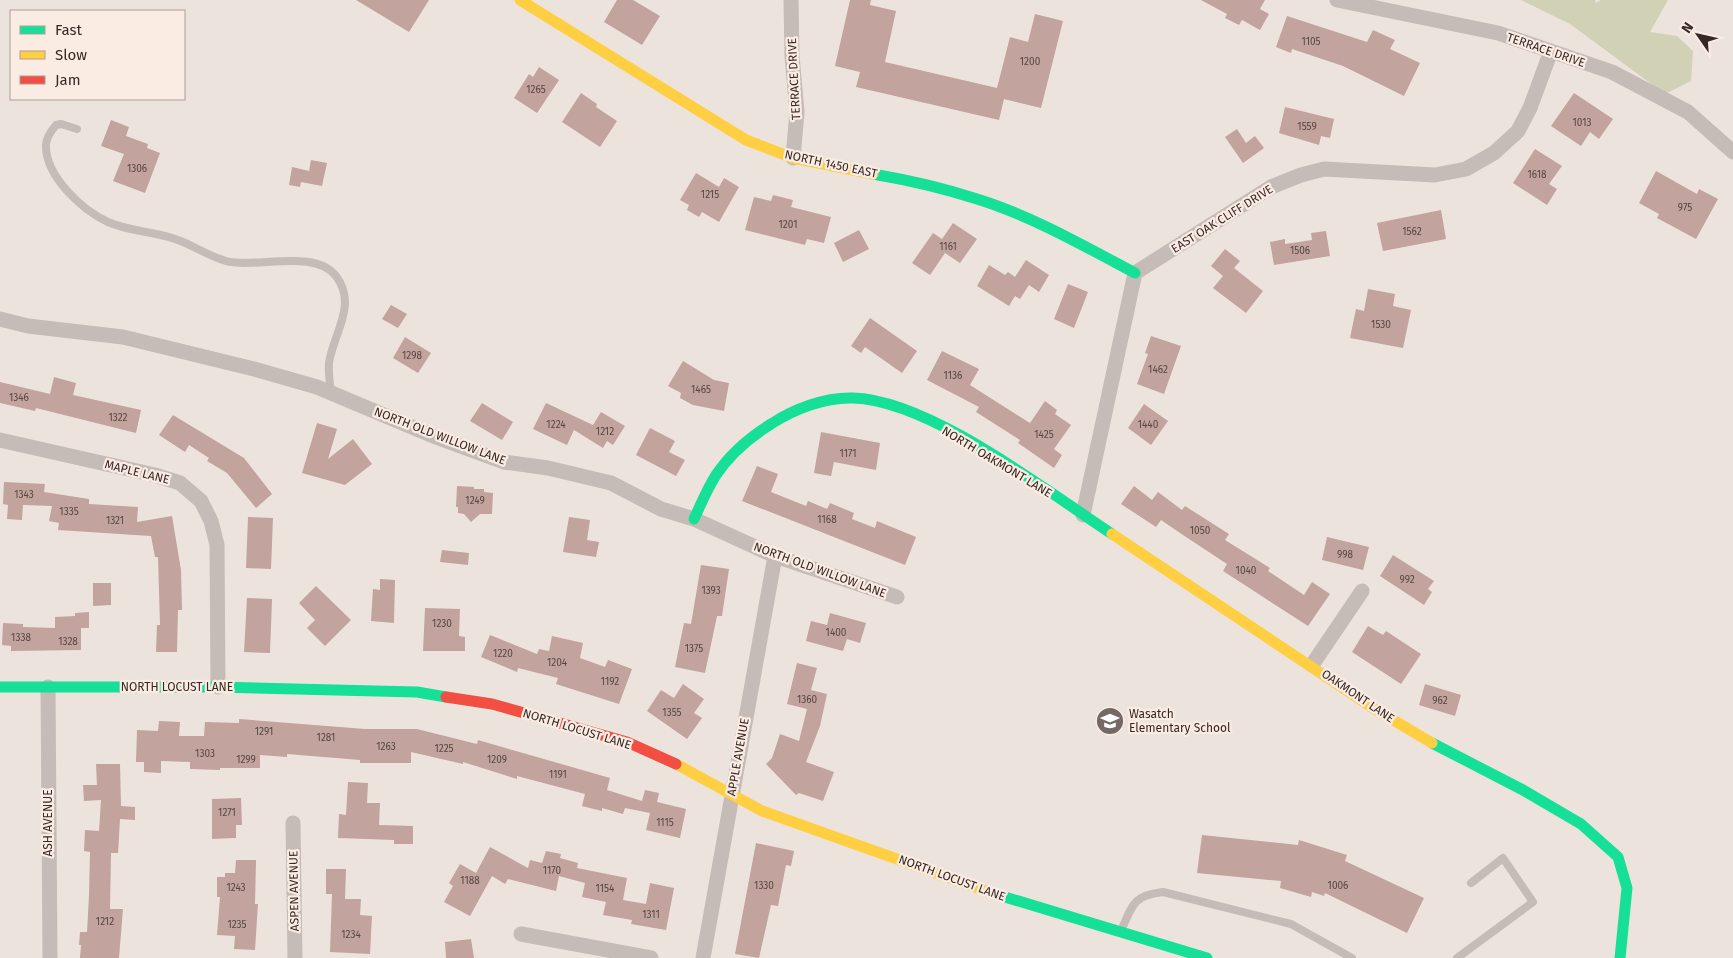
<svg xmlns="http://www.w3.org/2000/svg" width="1733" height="958" font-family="'Fira Sans',sans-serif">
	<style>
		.green { fill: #d1d1b6 }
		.building { fill: #c2a39d }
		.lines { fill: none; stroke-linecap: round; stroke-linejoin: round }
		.lane { stroke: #c5bbb7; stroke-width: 8 }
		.street { stroke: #c5bbb7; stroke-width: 15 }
		.fast { stroke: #16e098; stroke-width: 11 }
		.slow { stroke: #ffcf43; stroke-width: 11 }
		.jam { stroke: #f24e42; stroke-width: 11 }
		.labels { text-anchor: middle; stroke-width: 4.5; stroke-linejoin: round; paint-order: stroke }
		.number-label { font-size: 10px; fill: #594743 }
		.street-label { font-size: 12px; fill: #362825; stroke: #faece3 }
		.poi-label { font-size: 12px; fill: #362825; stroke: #faece3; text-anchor: start }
	</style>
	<rect width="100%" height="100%" fill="#ede3dd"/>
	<path class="green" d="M1521,0h74l1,3 5,-3h67l-18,32 27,4 16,15 -2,30 -26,13 -95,-70z"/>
	<path class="building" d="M356,0h73l-20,32z
		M617,0h16l27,16 -18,29 -38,-23z
		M850,0h21l-1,5 26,6 -11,51 112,26 13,-51 18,5 7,-28 28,7 -22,87 -37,-9 -5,21 -143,-33 4,-15 -25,-6z
		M1201,0h64l-5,9 9,5 -9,16 -18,-10 -3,5 -14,-7 2,-4z
		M1287,16l80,26 6,-12 22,10 -5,9 30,14 -16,33 -61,-30 -51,-17 -1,4 -15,-6z
		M539,67l20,13 -22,33 -23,-15 15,-24 4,3z
		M581,93l16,11 -1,3 21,14 -17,26 -38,-25z
		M1574,93l39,26 -14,20 -9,-7 -9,14 -30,-20z
		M1285,107l49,12 -4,19 -9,-2 -2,9 -40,-12z
		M111,120l18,7 -3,9 22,8 -1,4 13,5 -15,40 -32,-12 11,-27 -23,-8z
		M1237,129l9,14 9,-7 9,12 -21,15 -18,-26z
		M1535,149l27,17 -13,18 8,5 -10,16 -34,-22z
		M311,160l16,3 -5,23 -21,-4 -1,5 -11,-2 3,-18 17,4z
		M1656,171l41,23 2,-5 19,10 -22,40 -39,-21 2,-4 -20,-11z
		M696,173l23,14 5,-9 15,9 -20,35 -17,-10 -3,5 -12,-7 2,-5 -9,-5z
		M773,195l20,5 -2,7 40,10 -7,26 -17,-4 -2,6 -60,-15 9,-33 17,4z
		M1441,210l5,29 -63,12 -6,-28z
		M953,223l24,16 -17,24 -15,-10 -15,22 -18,-12 21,-30 9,6z
		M859,230l10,19 -26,13 -9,-19z
		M1326,231l4,25 -56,9 -4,-23 15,-3v5l27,-4 -1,-7z
		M1225,249l15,12 -6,7 29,23 -17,22 -33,-25 10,-12 -12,-10z
		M1026,260l23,15 -10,17 -10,-7 -9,14 -5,-3 -6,10 -32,-20 12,-21 16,10 3,-3 7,5z
		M1068,284l20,8 -14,36 -20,-9z
		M1368,289l27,5 -2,12 18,4 -8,38 -53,-10 6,-29 8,2z
		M391,305l16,9 -9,14 -16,-9z
		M870,318l47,33 -15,22 -37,-26 -4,6 -10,-7z
		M1151,336l30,10 -17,48 -27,-10 11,-30 -3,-1z
		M405,337l26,16 -13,20 -25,-15z
		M942,351l37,18 -9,16 60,38 15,-22 12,9 -2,4 16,11 -17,24 8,6 -8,13 -36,-25 2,-3 -44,-28 3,-5 -52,-27z
		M683,361l31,19 15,3 -5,28 -31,-6 -13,-7 1,-5 -13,-7z
		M54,377l22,6 -3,12 68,15 -5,23 -100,-25 -1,3 -35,-8v-21l50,12z
		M482,403l31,19 -11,18 -32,-19z
		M546,403l47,22 8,-13 24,14 -12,19 -6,-4 -4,7 -29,-18 -7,15 -34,-16z
		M1144,404l24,17 -17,24 -23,-17z
		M173,415l71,43 28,36 -16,14 -29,-35 -20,-12 2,-3 -20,-13 -4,7 -26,-17z
		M317,423l20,6 -9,30 25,-20 19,25 -27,21 -43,-12z
		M650,428l25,13 -6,11 16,8 -9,16 -40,-21z
		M821,432l59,11 -4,27 -42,-8 -3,14 -17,-3z
		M757,466l21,8 -7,18 35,14 2,-5 19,8 3,-6 24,10 -2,6 23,9 2,-7 39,16 -11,28 -163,-64z
		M4,482l41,2 -1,8 45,7v5l49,3 -1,15 35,-6 9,54 1,40h-4l-1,42h-21l1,-27h3l-2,-68h-3l-4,-21 -93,-6 1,-7 -10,-2 3,-15 -29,-1 -1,15 -15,-1 1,-14 -5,-1z
		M457,486l17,1v2h10v3l9,1 -1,21h-12l-9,8 -7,-8 -6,-1v-6h-2z
		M1134,486l18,14 6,-8 24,18 3,-4 44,28 -4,6 45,28 -2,3 36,24 8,-13 18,12 -22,32 -85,-55 4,-7 -44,-29 -22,-15 -5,7 -35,-23z
		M248,517l25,1 -2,51 -25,-1z
		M569,517l21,3 -3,20 12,2 -3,15 -33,-5z
		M1327,537l42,10 -6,23 -41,-10z
		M442,550l27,3 -1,12 -28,-3z
		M1393,555l41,26 -6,8 4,3 -8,13 -44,-29z
		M701,565l28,4 -7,47h-5l-12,57 -30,-6 9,-44 7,1z
		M380,579l15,1 -1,43 -23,-2 2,-32 7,1z
		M93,583h18v22l-18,1z
		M316,586l35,34 -26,26 -18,-18 8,-8 -16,-17z
		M247,598l25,1 -2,54 -26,-1z
		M425,608l35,1 -1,27 6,1v14h-42z
		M89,612v16h-8v22l-70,1v-5l-9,-1 1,-22 20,1v3l32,1v-11l20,-1v-3z
		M830,613l36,10 -6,20 -13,-4 -4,12 -37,-10 5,-20 16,4z
		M1368,626l15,9 3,-4 35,23 -20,30 -49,-32z
		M490,635l47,19 2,-5 10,2 3,-15 31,7 -3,15 25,9 3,-7 24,9 -13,35 -63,-20 2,-6 -40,-10 -1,4 -36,-15z
		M797,663l20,5 -6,22 16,4 -7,32 -14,36 28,10 -11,29 -24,-8 -3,2 -30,-31 6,-6 8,-24 19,7 8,-32 -20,-5z
		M683,684l21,15 -10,14 8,5 -15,21 -40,-28 14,-21 13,8z
		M1425,684l36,11 -6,21 -36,-11z
		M239,719l126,10h52l60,15 1,-4 132,38 -3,12 35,11 3,-11 14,3 -2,9 29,7 -6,29 -34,-8 4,-17 -25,-5 -2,6 -21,-6v3l-20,-5 3,-12 -68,-18v3l-54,-17v2l-52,-12v11h-51v-3l-73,-6v3l-27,-2v13h-40v2l-30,-1v-7l-29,-1v12l-17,-1v-10h-8l1,-32 21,1 1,-10 21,1 -1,14h25l1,-14 34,1z
		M96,764h24l1,42 14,1v13l-15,-1 -2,34h-7l-1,56h13l-4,49h-39l1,-13h-2l1,-13h7l2,-36 1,-44 -6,-1 1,-21 14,1 2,-31 -17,1 -1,-16h14z
		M348,782l20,1 -1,20h13l-1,22 34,1v18h-19v-4l-56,-2 1,-24 7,1z
		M241,798l1,27h-6v13l-24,1v-40z
		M1202,835l96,10 1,-5 48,15 -2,6 79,37 -17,35 -82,-40 -1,3 -12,-4 -1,5 -31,-9 1,-7 -84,-8z
		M756,843l38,8 -3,15 -5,-1 -8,41 -7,-1 -12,53 -24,-4z
		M490,847l38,21 2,-8 12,3 4,-12 15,3 -1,4 18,5 -1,5 50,10 -4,22 23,4 4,-21 24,5 -8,42 -35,-6 1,-4 -29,-5 3,-13 -24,-5 3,-14 -26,-7 -3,15 -48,-12 -3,5 -13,-8 -22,40 -26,-14 9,-16 -4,-3 11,-19 16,9z
		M236,860h20l-1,44h3l-3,46 -21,-1 1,-13 -18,-1 3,-38h-3v-20h8v-4h10z
		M326,869h20l-1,30h16l-1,16 12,1 -2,38 -40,-2 2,-58h-6z
		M471,939l3,19h-28l-1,-16z"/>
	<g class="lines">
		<path class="lane" d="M77,129l-16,-5 -5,1c-5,6 -10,13 -10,20 -1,31 36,65 62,77 22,10 47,9 70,18 16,6 31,16 48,21 29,8 89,-13 110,15 22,29 -3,58 -7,87 -1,10 1,20 2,30
			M1121,931c11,-25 12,-36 42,-39l128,32 61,34
			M1457,958l76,-56 -30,-44 -32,25"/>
		<path class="street" d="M791,0l1,56 5,56 -4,46
			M1337,0l161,33 114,39 76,40 45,40
			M0,319l28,7 95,11 131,32 63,18 119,50 68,25 44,6 63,15 50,26 33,10 81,37 122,41
			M0,440l155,35 25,8 21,18 10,20 6,24 1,142
			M1083,515l52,-242 136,-86 30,-12 23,-6 111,6 31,-6 28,-16 24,-22 12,-23 21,-57
			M1312,665l50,-74
			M48,687l2,271
			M293,823l2,135
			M521,934l130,24
			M703,958l72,-402"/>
		<path class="fast" d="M873,174c35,6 70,14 104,25 55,17 107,47 158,74
			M694,519c7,-15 13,-30 22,-44 14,-21 34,-38 55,-51 23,-15 54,-27 82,-26 77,2 195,94 259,136
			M0,687h218l199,5 29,5
			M1432,743l91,47 58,34 37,33 9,31 -7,70
			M995,894l212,64"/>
		<path class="slow" d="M520,0l226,140 47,18 80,16
			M1112,534l261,174 59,35
			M676,764l86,47 233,83"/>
		<path class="jam" d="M446,697l46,7 135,38 49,22"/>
	</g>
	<defs>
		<symbol id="school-disc" viewBox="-11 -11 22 22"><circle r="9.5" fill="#766965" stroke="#faece3"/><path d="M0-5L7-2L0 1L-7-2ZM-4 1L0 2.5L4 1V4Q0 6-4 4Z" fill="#fff"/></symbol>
	</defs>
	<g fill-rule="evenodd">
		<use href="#school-disc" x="1094" y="705" width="32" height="32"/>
	</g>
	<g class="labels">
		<g class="number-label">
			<text x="1311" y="45">1105</text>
			<text x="1030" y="65">1200</text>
			<text x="536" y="93">1265</text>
			<text x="1582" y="126">1013</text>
			<text x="1307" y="130">1559</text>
			<text x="137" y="172">1306</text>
			<text x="1537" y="178">1618</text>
			<text x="710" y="198">1215</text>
			<text x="1685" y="211">975</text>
			<text x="788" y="228">1201</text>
			<text x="1412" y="235">1562</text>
			<text x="948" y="250">1161</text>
			<text x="1300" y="254">1506</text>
			<text x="1381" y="328">1530</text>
			<text x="412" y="359">1298</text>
			<text x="1158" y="373">1462</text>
			<text x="953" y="379">1136</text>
			<text x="701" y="393">1465</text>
			<text x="19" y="401">1346</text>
			<text x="118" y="421">1322</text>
			<text x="556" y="428">1224</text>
			<text x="1148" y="428">1440</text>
			<text x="605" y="435">1212</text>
			<text x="1044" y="438">1425</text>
			<text x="848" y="457">1171</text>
			<text x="24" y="498">1343</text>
			<text x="475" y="504">1249</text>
			<text x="69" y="515">1335</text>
			<text x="827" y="523">1168</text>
			<text x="115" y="524">1321</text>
			<text x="1200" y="534">1050</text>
			<text x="1345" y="558">998</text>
			<text x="1246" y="574">1040</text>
			<text x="1407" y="583">992</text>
			<text x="711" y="594">1393</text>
			<text x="442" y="627">1230</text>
			<text x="836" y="636">1400</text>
			<text x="21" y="641">1338</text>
			<text x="68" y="645">1328</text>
			<text x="694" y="652">1375</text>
			<text x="503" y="657">1220</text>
			<text x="557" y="666">1204</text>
			<text x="610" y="685">1192</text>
			<text x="807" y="703">1360</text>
			<text x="1440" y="704">962</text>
			<text x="672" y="716">1355</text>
			<text x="264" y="735">1291</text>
			<text x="326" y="741">1281</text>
			<text x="386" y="750">1263</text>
			<text x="444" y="752">1225</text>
			<text x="205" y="757">1303</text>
			<text x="246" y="763">1299</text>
			<text x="497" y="763">1209</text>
			<text x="558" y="778">1191</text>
			<text x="227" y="816">1271</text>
			<text x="665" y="826">1115</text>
			<text x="552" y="874">1170</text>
			<text x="470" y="884">1188</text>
			<text x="764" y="889">1330</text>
			<text x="1338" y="889">1006</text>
			<text x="236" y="891">1243</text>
			<text x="605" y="892">1154</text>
			<text x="651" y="918">1311</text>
			<text x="105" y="925">1212</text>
			<text x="237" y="928">1235</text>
			<text x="351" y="938">1234</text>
		</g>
		<g class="street-label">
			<text transform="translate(1546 50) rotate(19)" y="4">TERRACE DRIVE</text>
			<text transform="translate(794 79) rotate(-93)" y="4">TERRACE DRIVE</text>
			<text transform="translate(831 164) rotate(12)" y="4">NORTH 1450 EAST</text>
			<text transform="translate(1222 219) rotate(-32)" y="4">EAST OAK CLIFF DRIVE</text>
			<text transform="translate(440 436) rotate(21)" y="4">NORTH OLD WILLOW LANE</text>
			<text transform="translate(997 462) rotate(31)" y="4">NORTH OAKMONT LANE</text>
			<text transform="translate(137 472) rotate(14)" y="4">MAPLE LANE</text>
			<text transform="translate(820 570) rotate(20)" y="4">NORTH OLD WILLOW LANE</text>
			<text x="177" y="691">NORTH LOCUST LANE</text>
			<text transform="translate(1358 696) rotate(34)" y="4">OAKMONT LANE</text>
			<text transform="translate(577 729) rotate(17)" y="4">NORTH LOCUST LANE</text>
			<text transform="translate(738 757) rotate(-80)" y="4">APPLE AVENUE</text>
			<text transform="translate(48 823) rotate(-90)" y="4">ASH AVENUE</text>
			<text transform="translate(952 878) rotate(20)" y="4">NORTH LOCUST LANE</text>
			<text transform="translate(294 891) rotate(-91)" y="4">ASPEN AVENUE</text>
		</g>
		<g class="poi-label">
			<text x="1129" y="718">Wasatch<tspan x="1129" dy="14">Elementary School</tspan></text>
		</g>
	</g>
	<rect x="10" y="10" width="175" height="90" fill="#faece3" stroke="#ac9e97"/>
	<rect x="20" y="26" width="25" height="8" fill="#16e098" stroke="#ac9e97"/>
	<text x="55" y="35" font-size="15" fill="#362825">Fast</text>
	<rect x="20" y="51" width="25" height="8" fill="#ffcf43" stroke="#ac9e97"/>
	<text x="55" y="60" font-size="15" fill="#362825">Slow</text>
	<rect x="20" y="76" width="25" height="8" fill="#f24e42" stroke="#ac9e97"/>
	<text x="55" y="85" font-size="15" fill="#362825">Jam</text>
	<g transform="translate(1698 35) rotate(304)" stroke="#faece3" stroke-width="4" paint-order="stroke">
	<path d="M0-4L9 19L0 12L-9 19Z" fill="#362825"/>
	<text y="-8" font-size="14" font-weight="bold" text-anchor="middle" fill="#362825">N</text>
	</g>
</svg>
